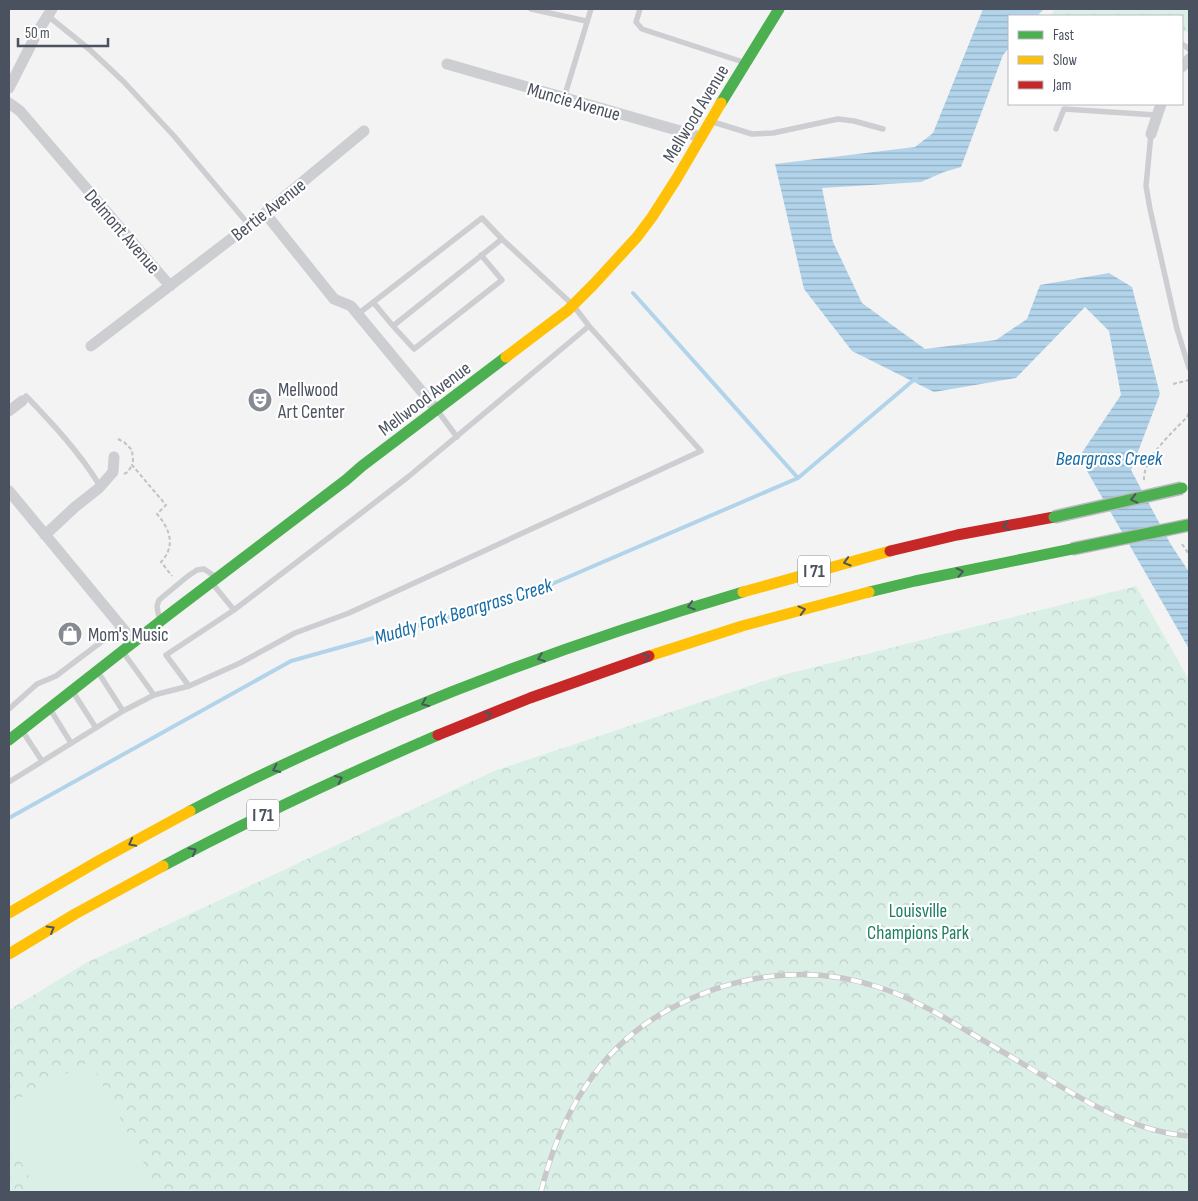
<svg xmlns="http://www.w3.org/2000/svg" width="1198" height="1201" font-family="'Sofia Sans Condensed',sans-serif">
	<style>
		.park { fill: url(#park-crowns) }
		.garden { fill: #daf0e7 }
		.water { fill: url(#water-rules) }
		.lines { fill: none; stroke-linecap: round; stroke-linejoin: round }
		.stream { stroke: #b2d4eb; stroke-width: 4 }
		.path { stroke: #bcc5c4; stroke-width: 2; stroke-dasharray: 4 2.5; stroke-linecap: butt }
		.lane { stroke: #cdced1; stroke-width: 5.5 }
		.street { stroke: #cdced1; stroke-width: 11 }
		.fast { stroke: #4caf50; stroke-width: 11 }
		.slow { stroke: #ffc107; stroke-width: 11 }
		.jam { stroke: #c62828; stroke-width: 11 }
		.rail-casing { stroke: #c8c8cb; stroke-width: 5.5 }
		.rail { stroke: #fff; stroke-width: 4; stroke-dasharray: 11; stroke-linecap: butt }
		.fast-bridge-casing { stroke: #b9bbc2; stroke-width: 14; stroke-linecap: butt }
		.fast-bridge { stroke: #4caf50; stroke-width: 11 }
		.oneway { stroke: #4b575e }
		.labels { text-anchor: middle; stroke-width: 4.5; stroke-linejoin: round; paint-order: stroke }
		.shield { fill: #fff; stroke: #81868f; stroke-width: 1 }
		.shield-label { font-size: 18px; font-weight: bold; fill: #4b525f }
		.street-label { font-size: 19px; fill: #4b525f; stroke: #fff }
		.poi-label { font-size: 19px; fill: #4b525f; stroke: #fff; text-anchor: start }
		.park-label { font-size: 19px; fill: #1e7e61; stroke: #fff }
		.water-label { font-size: 20px; font-style: italic; fill: #166ca7; stroke: #fff }
	</style>
	<defs>
		<pattern id="park-crowns" width="20" height="18" patternUnits="userSpaceOnUse" patternTransform="scale(1.25)"><rect width="20" height="18" fill="#daf0e7"/><path d="M2 6a3 3 0 1 1 6 0M12 15a3 3 0 1 1 6 0" fill="none" stroke="#bdd0c9"/></pattern>
		<pattern id="water-rules" width="6" height="5" patternUnits="userSpaceOnUse" patternTransform="scale(1.25)"><rect width="6" height="5" fill="#b2d4eb"/><path d="M0 2.5h6" fill="none" stroke="#93afc2"/></pattern>
	</defs>
	<rect width="100%" height="100%" fill="#f4f3f3"/>
	<path class="park" d="M1055,9h134v23l-7,-1v-15h-128l-3,-1z
		M1136,586l53,94v512h-1180v-182l77,-47 408,-192 285,-95z"/>
	<path class="garden" d="M90,1061l69,131h-122l-28,-53v-35z"/>
	<path class="water" d="M983,9h61l-7,7h-28v32l-6,7 -42,112 -17,5 -23,10 -99,6 11,54 29,61 63,46 71,-9 31,-21 13,-34 69,-12 23,14 28,107 -29,76 39,73 19,29v77l-110,-192 42,-62 -12,-64 -24,-24 -69,71 -82,14 -82,-41 -48,-62 -29,-125 140,-17 18,-14z"/>
	<g class="lines">
		<path class="stream" d="M633,293l165,185
			M9,818l282,-157 233,-65 274,-118 118,-100"/>
		<path class="path" d="M1173,384l16,-4
			M118,439l6,3 8,8 1,11 -1,4 34,40 -9,9c13,15 19,32 4,48l11,14
			M124,474l4,-2 4,-7
			M1144,480c-1,-22 28,-47 43,-63l2,-5
			M1182,544l7,10"/>
		<path class="lane" d="M531,9l55,12
			M640,9l-4,13 6,7 101,33
			M48,16l41,33 35,33 50,54 75,89
			M1182,44l7,5
			M564,98l27,-89
			M713,122l39,12 21,-1 65,-14 16,2 29,8
			M1056,129l8,-20 92,6
			M1151,134l-5,52 4,23 27,120 12,39
			M373,302l20,24 109,-87
			M393,326l21,23 88,-69 -21,-25
			M22,401l4,-5c27,28 54,57 74,90
			M437,410l20,27
			M212,583l22,27
			M159,618l-2,-12 2,-6 29,-24 9,-6 7,-1 12,8
			M123,652l31,43
			M98,672l25,39
			M189,686l-23,-31 68,-45 126,-96 48,-37 181,-151 -16,-21 -71,-66 -20,-21 -124,96
			M73,692l23,36
			M9,709l28,-25 19,-8 65,-49
			M50,709l21,34
			M23,732l19,29
			M9,782l114,-71 31,-16 35,-9 51,-23 55,-30 54,-20 352,-162 -112,-125"/>
		<path class="street" d="M447,64l254,73
			M1182,67l7,-8
			M9,88l29,-57 14,-22
			M9,103l11,8 150,175
			M1151,134l10,-30
			M265,213l69,86 17,7 86,104
			M91,346l174,-133 99,-82
			M9,411l13,-10
			M9,491l125,151
			M45,535l30,-28 24,-19 14,-16 1,-15"/>
		<path class="fast" d="M721,103l58,-94
			M869,592l46,-11 157,-32
			M9,740l158,-124 179,-136 16,-14 144,-109
			M190,811c176,-92 363,-163 553,-219
			M163,866c90,-48 182,-91 275,-131"/>
		<path class="slow" d="M506,357l62,-47 26,-26 43,-47 15,-20 25,-39 44,-75
			M743,592l147,-41
			M649,656l93,-30 127,-34
			M9,913l91,-53 90,-49
			M9,954l66,-40 88,-48"/>
		<path class="jam" d="M890,551l67,-16 97,-18
			M438,735l92,-37 119,-42"/>
		<defs>
			<path id="rail" d="M541,1192c18,-75 58,-146 129,-183 64,-35 138,-45 208,-22 32,10 61,27 89,44 28,16 56,33 83,49 43,26 88,52 139,56"/>
		</defs>
		<use href="#rail" class="rail-casing"/>
		<use href="#rail" class="rail"/>
		<defs>
			<path id="fast-bridge" d="M1054,517l128,-29
				M1072,549l117,-24"/>
		</defs>
		<use href="#fast-bridge" class="fast-bridge-casing"/>
		<use href="#fast-bridge" class="fast-bridge"/>
	</g>
	<defs><path id="oneway-chevron" d="M-2-3.5L2.5 0L-2 3.5" fill="none" stroke-width="1.6" stroke-linecap="round" stroke-linejoin="round" transform="scale(1.25)"/></defs>
	<g class="oneway">
		<use href="#oneway-chevron" transform="translate(1134 499) rotate(167)"/>
		<use href="#oneway-chevron" transform="translate(1006 526) rotate(169)"/>
		<use href="#oneway-chevron" transform="translate(847 562) rotate(164)"/>
		<use href="#oneway-chevron" transform="translate(960 572) rotate(-12)"/>
		<use href="#oneway-chevron" transform="translate(691 606) rotate(163)"/>
		<use href="#oneway-chevron" transform="translate(802 610) rotate(-15)"/>
		<use href="#oneway-chevron" transform="translate(646 657) rotate(-19)"/>
		<use href="#oneway-chevron" transform="translate(541 658) rotate(160)"/>
		<use href="#oneway-chevron" transform="translate(425 703) rotate(157)"/>
		<use href="#oneway-chevron" transform="translate(488 715) rotate(-22)"/>
		<use href="#oneway-chevron" transform="translate(276 769) rotate(155)"/>
		<use href="#oneway-chevron" transform="translate(339 779) rotate(-24)"/>
		<use href="#oneway-chevron" transform="translate(132 843) rotate(152)"/>
		<use href="#oneway-chevron" transform="translate(193 851) rotate(-28)"/>
		<use href="#oneway-chevron" transform="translate(51 929) rotate(-30)"/>
	</g>
	<defs>
		<symbol id="theatre-disc" viewBox="-11 -11 22 22"><circle r="9.5" fill="#868a93" stroke="#fff"/><path d="M-5-5.5Q0-4 5-5.5V0Q5 5 0 6Q-5 5-5 0ZM-3.3-2.5H-1v1.5H-3.3ZM1-2.5H3.3v1.5H1ZM-2.8 1Q0 5.5 2.8 1Z" fill="#fff"/></symbol>
		<symbol id="shop-disc" viewBox="-11 -11 22 22"><circle r="9.5" fill="#868a93" stroke="#fff"/><path d="M-5-2.5h2.3a2.7 3.5 0 0 1 5.4 0H5L5.5 6h-11ZM-1.5-2.5h3a1.5 2.3 0 0 0-3 0Z" fill="#fff"/></symbol>
	</defs>
	<g fill-rule="evenodd">
		<use href="#theatre-disc" x="246" y="386" width="28" height="28"/>
		<use href="#shop-disc" x="56" y="620" width="28" height="28"/>
	</g>
	<g class="labels">
		<g class="shield">
			<rect x="798" y="555.5" width="32" height="31" rx="4"/>
			<rect x="247" y="799.5" width="32" height="31" rx="4"/>
		</g>
		<g class="shield-label">
			<text x="814" y="577">I 71</text>
			<text x="263" y="821">I 71</text>
		</g>
		<g class="street-label">
			<text transform="translate(574 101) rotate(16)" y="7">Muncie Avenue</text>
			<text transform="translate(695 113) rotate(-59)" y="7">Mellwood Avenue</text>
			<text transform="translate(268 209) rotate(-38)" y="7">Bertie Avenue</text>
			<text transform="translate(123 231) rotate(49)" y="7">Delmont Avenue</text>
			<text transform="translate(424 398) rotate(-37)" y="7">Mellwood Avenue</text>
		</g>
		<g class="poi-label">
			<text x="278" y="396">Mellwood<tspan x="278" dy="22">Art Center</tspan></text>
			<text x="88" y="641">Mom's Music</text>
		</g>
		<g class="park-label">
			<text x="918" y="917">Louisville<tspan x="918" dy="22">Champions Park</tspan></text>
		</g>
		<g class="water-label">
			<text x="1109" y="465">Beargrass Creek</text>
			<text transform="translate(463 611) rotate(-17)" y="7">Muddy Fork Beargrass Creek</text>
		</g>
	</g>
	<rect width="1198" height="1201" fill="none" stroke="#4b525f" stroke-width="20"/>
	<rect x="1008" y="15" width="175" height="90" fill="#ffffff" stroke="#b7babf"/>
	<rect x="1018" y="31" width="25" height="8" fill="#4caf50" stroke="#b7babf"/>
	<text x="1053" y="40" font-size="15" fill="#4b525f">Fast</text>
	<rect x="1018" y="56" width="25" height="8" fill="#ffc107" stroke="#b7babf"/>
	<text x="1053" y="65" font-size="15" fill="#4b525f">Slow</text>
	<rect x="1018" y="81" width="25" height="8" fill="#c62828" stroke="#b7babf"/>
	<text x="1053" y="90" font-size="15" fill="#4b525f">Jam</text>
	<path d="M18 38v8h90v-8" fill="none" stroke="#4b525f" stroke-width="2.5"/>
	<text x="25" y="38" font-size="15" fill="#4b525f" stroke="#ffffff" stroke-width="4" paint-order="stroke">50 m</text>
</svg>
